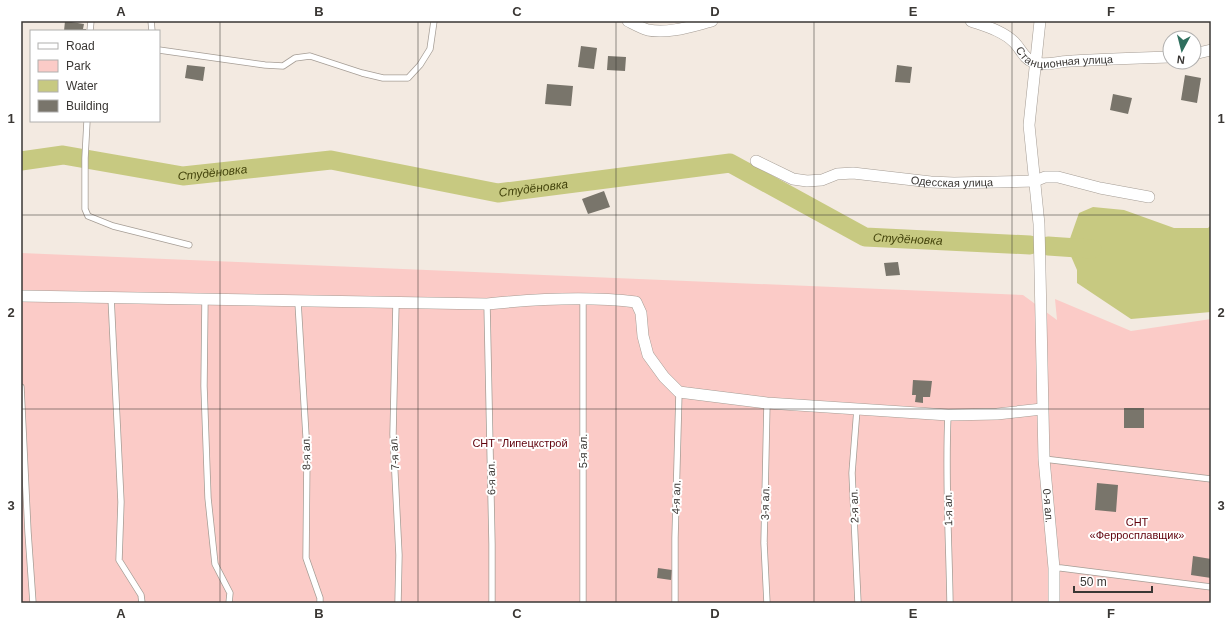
<svg xmlns="http://www.w3.org/2000/svg" width="1232" height="624" font-family="Arial,sans-serif">
	<style>
		.green { fill: #fbcbc7 }
		.water { fill: #c7c981 }
		.lines { fill: none; stroke-linecap: round; stroke-linejoin: round }
		.river { stroke: #c7c981; stroke-width: 19 }
		.building { fill: #79756b }
		.service-casing { stroke: #a59d95; stroke-width: 7 }
		.minor-casing { stroke: #a59d95; stroke-width: 12 }
		.service { stroke: #fff; stroke-width: 5.5 }
		.minor { stroke: #fff; stroke-width: 11 }
		.grid { fill: none; stroke: #3a3734; stroke-width: 1; stroke-opacity: 0.55 }
		.labels { text-anchor: middle; stroke-width: 4; stroke-linejoin: round; paint-order: stroke }
		.street-label { font-size: 11px; fill: #3a3734; stroke: #fff }
		.park-label { font-size: 11px; fill: #60020c; stroke: #fff }
		.water-label { font-size: 12px; font-style: italic; fill: #44440c; stroke: #fff }
		.neatline { fill: none; stroke: #3a3734; stroke-width: 1.5 }
		.grid-label { font-size: 13px; text-anchor: middle; font-weight: bold; fill: #3a3734 }
	</style>
	<rect width="100%" height="100%" fill="#f3eae1"/>
	<path class="green" d="M21,253l1002,42 34,25 -2,-21 76,32 80,-12v284h-1190z"/>
	<path class="water" d="M1093,207l31,3 50,18h34l3,-3v87l-80,7 -54,-36v-13l-10,-23 12,-34z"/>
	<g class="lines">
		<g class="river">
			<path id="s1" d="M21,161l42,-6 120,21 148,-16 167,33 232,-30 135,74 165,8"/>
			<path d="M1048,246l44,3"/>
		</g>
	</g>
	<path class="building" d="M65,21l19,3 -1,5h3v2h-22z
		M581,46l16,2 -3,21 -16,-2z
		M608,56l18,1 -1,14 -18,-1z
		M187,65l18,2 -2,14 -18,-3z
		M897,65l15,2 -2,16 -15,-1z
		M1185,75l16,3 -4,25 -16,-3z
		M547,84l26,2 -2,20 -26,-2z
		M1113,94l19,4 -4,16 -18,-4z
		M604,191l6,16 -22,7 -6,-15z
		M898,262l2,13 -14,1 -2,-13z
		M913,380l19,1 -2,16h-7v6l-8,-1 1,-7h-4z
		M1124,408h20v20h-20z
		M1097,483l21,2 -2,27 -21,-2z
		M1193,556l18,3v19l-20,-3z
		M658,568l14,2 -1,10 -14,-2z"/>
	<g class="lines">
		<defs>
			<path id="service" d="M151,21l1,10
				M90,31l1,-10
				M159,50l106,15 18,1 12,-8 15,-2 52,17 21,5h25l12,-13 10,-16 4,-28
				M87,121l-2,37v51l3,7 25,10 76,19
				M111,297l10,205 -2,58 22,35 1,8
				M205,299l-1,87 4,112 7,66 15,29 -1,10
				M298,302l9,151 -1,105 14,40v5
				M396,303l-3,131 6,121 -1,48
				M487,304l5,240v59
				M21,387l7,145 5,71
				M767,403l-3,140 3,60
				M857,409l-5,64 6,130
				M948,415c-3,62 1,125 2,188
				M1044,459l167,20
				M1054,568h7l150,19
				M583,603v-304
				M675,603v-65l4,-146"/>
			<g id="minor">
				<path d="M628,21c6,3 13,7 20,9 21,4 44,-4 64,-9"/>
				<path id="s2" d="M971,21c14,5 32,10 43,21 7,7 10,17 19,20 11,5 27,-1 39,-1 33,-2 65,-3 98,-4"/>
				<path id="s3" d="M1040,21l-11,104 10,99 5,235 10,109v35"/>
				<path d="M1194,54l17,-4"/>
				<path id="s4" d="M756,161l37,18 14,2 15,-1 15,-6 16,-1 78,9 23,1 81,-2 10,-4h13l42,11 49,9"/>
				<path d="M21,296l466,8c49,-5 99,-8 149,-2l5,11 2,23 5,19 16,22 15,15 88,11 181,12 49,-1 45,-5"/>
			</g>
		</defs>
		<use href="#service" class="service-casing"/>
		<use href="#minor" class="minor-casing"/>
		<use href="#service" class="service"/>
		<use href="#minor" class="minor"/>
	</g>
	<path class="grid" d="M220,21v582M418,21v582M616,21v582M814,21v582M1012,21v582M21,215h1190M21,409h1190"/>
	<g class="labels">
		<g class="street-label">
			<text dy="4" stroke="none"><textPath href="#s2" startOffset="106">Станционная улица</textPath></text>
			<text dy="4" stroke="none"><textPath href="#s4" startOffset="202">Одесская улица</textPath></text>
			<text transform="translate(583 451) rotate(-90)" y="4">5-я ал.</text>
			<text transform="translate(306 453) rotate(-91)" y="4">8-я ал.</text>
			<text transform="translate(394 453) rotate(-93)" y="4">7-я ал.</text>
			<text transform="translate(491 478) rotate(-91)" y="4">6-я ал.</text>
			<text transform="translate(676 497) rotate(-88)" y="4">4-я ал.</text>
			<text transform="translate(765 503) rotate(-89)" y="4">3-я ал.</text>
			<text transform="translate(854 506) rotate(-92)" y="4">2-я ал.</text>
			<text dy="4" stroke="none"><textPath href="#s3" startOffset="486">0-я ал.</textPath></text>
			<text transform="translate(948 509) rotate(-91)" y="4">1-я ал.</text>
		</g>
		<g class="park-label">
			<text x="520" y="447">СНТ "Липецкстрой</text>
			<text x="1137" y="526">СНТ<tspan x="1137" dy="13">«Ферросплавщик»</tspan></text>
		</g>
		<g class="water-label">
			<text dy="4" stroke="none"><textPath href="#s1" startOffset="194">Студёновка</textPath></text>
			<text dy="4" stroke="none"><textPath href="#s1" startOffset="519">Студёновка</textPath></text>
			<text dy="4" stroke="none"><textPath href="#s1" startOffset="914">Студёновка</textPath></text>
		</g>
	</g>
	<rect width="1232" height="624" fill="none" stroke="#ffffff" stroke-width="44"/>
	<rect x="30" y="30" width="130" height="92" fill="#ffffff" stroke="#b0afae"/>
	<rect x="38" y="43" width="20" height="6" fill="#ffffff" stroke="#b0afae"/>
	<text x="66" y="50" font-size="12" fill="#3a3734">Road</text>
	<rect x="38" y="60" width="20" height="12" fill="#fbcbc7" stroke="#b0afae"/>
	<text x="66" y="70" font-size="12" fill="#3a3734">Park</text>
	<rect x="38" y="80" width="20" height="12" fill="#c7c981" stroke="#b0afae"/>
	<text x="66" y="90" font-size="12" fill="#3a3734">Water</text>
	<rect x="38" y="100" width="20" height="12" fill="#79756b" stroke="#b0afae"/>
	<text x="66" y="110" font-size="12" fill="#3a3734">Building</text>
	<g transform="translate(1182 50) rotate(187)"><circle r="19" fill="#ffffff" stroke="#b0afae"/>
	<path d="M0-3L7 15L0 10L-7 15Z" fill="#2f6f5e"/>
	<text y="-6" font-size="11" font-weight="bold" text-anchor="middle" fill="#3a3734">N</text>
	</g>
	<path d="M1074 586v6h78v-6" fill="none" stroke="#3a3734" stroke-width="2"/>
	<text x="1080" y="586" font-size="12" fill="#3a3734" stroke="#ffffff" stroke-width="3" paint-order="stroke">50 m</text>
	<rect x="22" y="22" width="1188" height="580" class="neatline"/>
	<g class="grid-label">
		<text x="121" y="16">A</text>
		<text x="319" y="16">B</text>
		<text x="517" y="16">C</text>
		<text x="715" y="16">D</text>
		<text x="913" y="16">E</text>
		<text x="1111" y="16">F</text>
		<text x="11" y="123">1</text>
		<text x="1221" y="123">1</text>
		<text x="11" y="317">2</text>
		<text x="1221" y="317">2</text>
		<text x="11" y="510">3</text>
		<text x="1221" y="510">3</text>
		<text x="121" y="618">A</text>
		<text x="319" y="618">B</text>
		<text x="517" y="618">C</text>
		<text x="715" y="618">D</text>
		<text x="913" y="618">E</text>
		<text x="1111" y="618">F</text>
	</g>
</svg>
